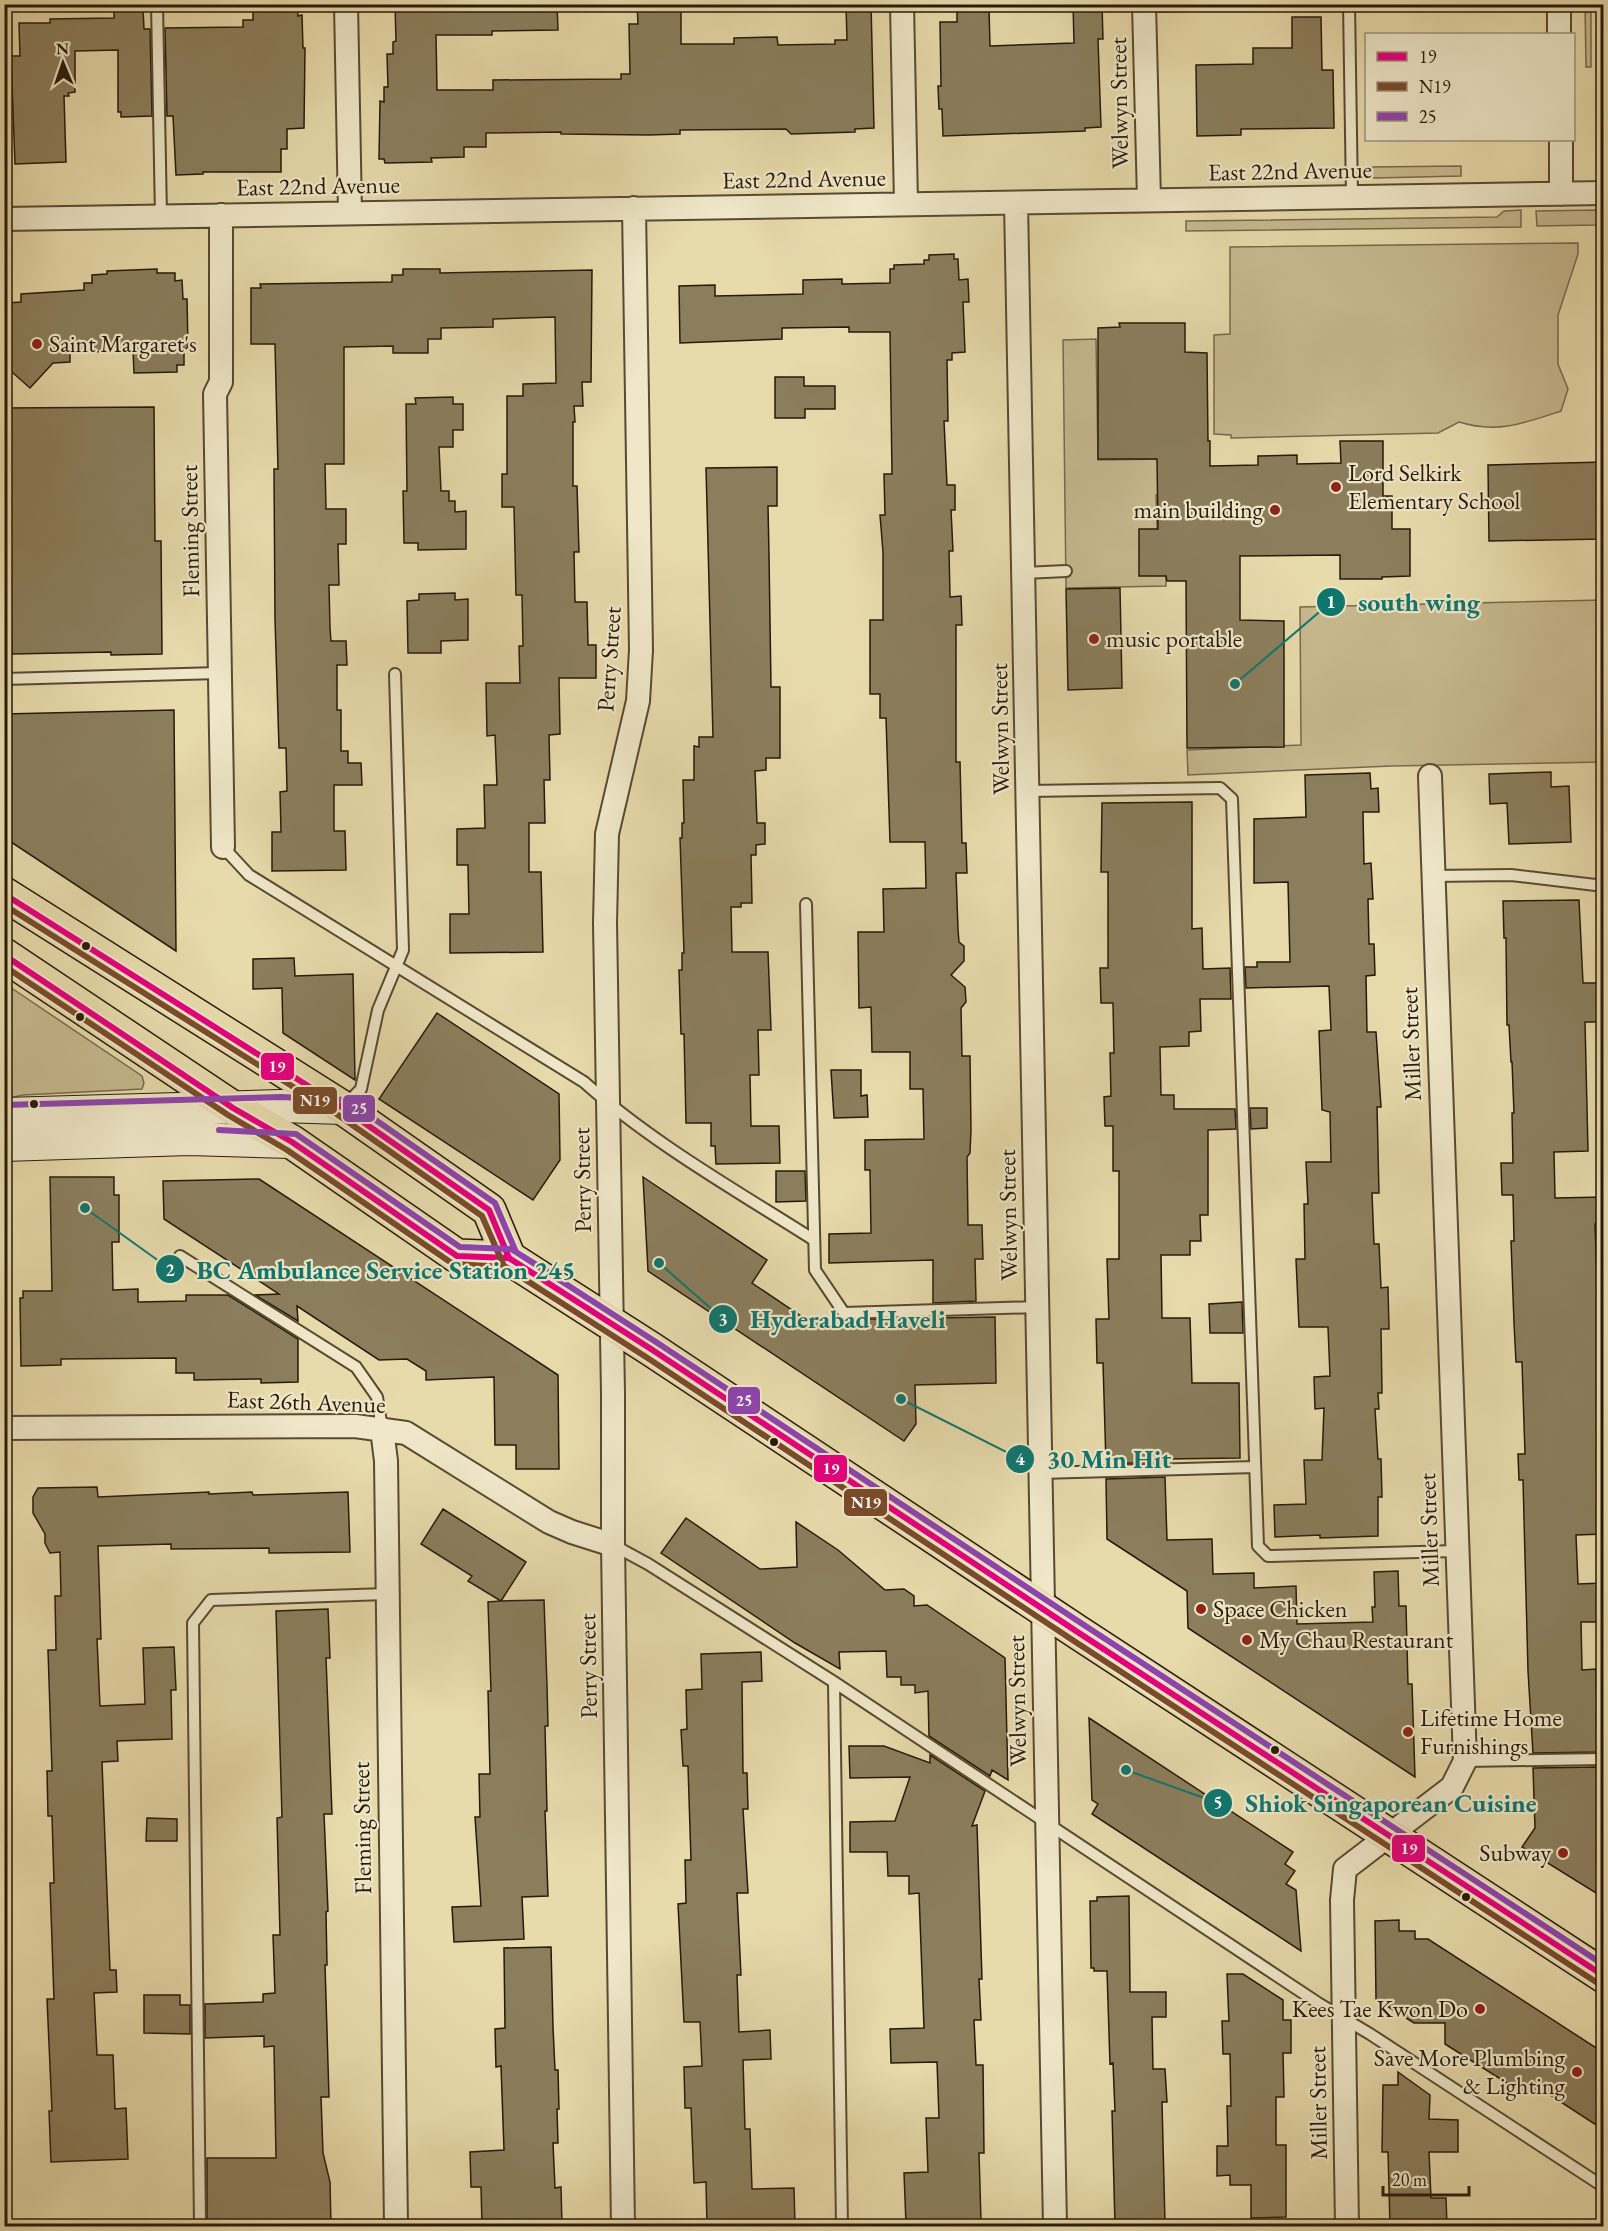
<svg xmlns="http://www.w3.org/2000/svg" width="1608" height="2231" font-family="'EB Garamond',serif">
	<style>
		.green { fill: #c7b98f; stroke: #786a4c; stroke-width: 1.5 }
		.building { fill: #8b7e5d; stroke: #281a09; stroke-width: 1.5 }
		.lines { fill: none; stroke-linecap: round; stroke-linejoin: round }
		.service-casing { stroke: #584a32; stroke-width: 14 }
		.minor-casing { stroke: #584a32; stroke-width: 26 }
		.secondary-casing { stroke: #281a09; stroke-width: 34 }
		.primary-casing { stroke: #281a09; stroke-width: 36 }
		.service { stroke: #efe7c8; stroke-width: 10 }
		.minor { stroke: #efe7c8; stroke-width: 22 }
		.secondary { stroke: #efe7c8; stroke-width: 32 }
		.primary { stroke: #e7daab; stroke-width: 33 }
		.bus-1-casing { stroke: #efe7c8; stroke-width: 10 }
		.bus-2-casing { stroke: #efe7c8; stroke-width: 10 }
		.bus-3-casing { stroke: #efe7c8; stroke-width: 10 }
		.bus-1 { stroke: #e5007d; stroke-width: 6 }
		.bus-2 { stroke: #7a4b2a; stroke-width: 6 }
		.bus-3 { stroke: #8e44ad; stroke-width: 6 }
		.poi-dot { fill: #8f2418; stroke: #efe7c8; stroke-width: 2 }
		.bus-dot { fill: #281a09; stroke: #efe7c8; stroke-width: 2 }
		.labels { text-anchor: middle; stroke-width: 4.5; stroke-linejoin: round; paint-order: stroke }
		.street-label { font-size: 24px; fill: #281a09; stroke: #efe7c8 }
		.poi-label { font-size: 24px; fill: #281a09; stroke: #efe7c8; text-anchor: start }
		.leader { fill: none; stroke: #0f766e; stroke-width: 2 }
		.callout-dot { fill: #0f766e; stroke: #efe7c8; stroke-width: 2 }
		.mark-label { font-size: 18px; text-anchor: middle; font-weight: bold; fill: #fff }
		.callout-label { font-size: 26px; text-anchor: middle; font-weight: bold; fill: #0f766e; stroke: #efe7c8; stroke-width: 4.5; stroke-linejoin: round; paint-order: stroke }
		.line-badge { stroke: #efe7c8; stroke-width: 2 }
		.badge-label { font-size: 16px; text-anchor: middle; font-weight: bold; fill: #fff }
	</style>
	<rect width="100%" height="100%" fill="#e7daab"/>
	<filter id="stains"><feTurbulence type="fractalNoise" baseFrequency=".00333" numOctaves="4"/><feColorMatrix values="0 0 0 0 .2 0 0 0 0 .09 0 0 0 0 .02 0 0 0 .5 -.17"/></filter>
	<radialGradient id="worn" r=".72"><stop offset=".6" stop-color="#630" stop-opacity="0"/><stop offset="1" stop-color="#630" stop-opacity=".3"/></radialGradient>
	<path class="green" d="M1585,5h6v62h-5z
		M1461,166v10l-86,2 -4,-1 -5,-8 3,-2z
		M1521,210v17l-335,4v-10l311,-4 7,-6z
		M1597,210v15l-60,1 -1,-15z
		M1578,243v11l-20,61v49l10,25 -7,22c-36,12 -64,23 -102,11l-21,11 -207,5v-3l-17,-1v-99l16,-1v-87z
		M1096,339l2,121 67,-1v35l-9,1 1,32 8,1 1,58 -100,2 -3,-248z
		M1603,600v162l-212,4 -203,9 -1,-25 114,-5 -1,-138z
		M4,983l138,93 2,7 -2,6 -119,6 -18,4z"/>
	<path class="building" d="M264,4h33l1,12 4,-1 1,33h2l-1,80 -17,1v20h-6v23h-78v2l-27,1 -3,-59h-6l-2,-88 78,-1v-7h10v-13h11z
		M395,4h162l1,26 -66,1v4h-56l1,55h56v-10l128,-1v-5h9l-1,-50h9l-1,-20h44v40h53v-6l43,-1 1,8 57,-1v-4h12l-1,-36h25l3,124 -19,1v3l-64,2 -5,-5 -106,1v4l-31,1 -88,-1v-2l-75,1v14h-22v10l-33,1 1,4 -47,1 -1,-4h-5l1,-58 4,1v-15h4l-1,-33h6v-12l3,-1z
		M1073,4h29l1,35h-5l3,88 -16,1v3l-142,5 -1,-27h-3l-1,-23h3l-1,-64h17v-12l32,-1 1,37 84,-3z
		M143,9l1,20h6l2,87 -31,1v-5h-3v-62l-43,1v41l-7,1 1,3h-5l2,66 -51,2 -4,-108h9l-1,-33h31v-4l64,-1v-8z
		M1292,17h29l1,53h11l1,58 -93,1v6l-44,1 -1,-71 57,-1v-16h39z
		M954,254v5h4l1,21 9,-1 1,23h-6l2,50 -13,1v7h-5l1,61h-4l3,64h8v25h-4l2,41h-4l1,46 11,-1 1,29h-6v137h4l2,81h4l1,30h-11l2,56 1,13 5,4v15l-13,14 14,12 1,15 -5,6 1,48h8l1,74 -1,23 -3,4 1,68h14l1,34h-8l1,42 -43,2v-43l-104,3v-29l42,-1 -1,-63h-5v-30l59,-1 -1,-50h-13v-37h-38l-1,-45 -12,1 -1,-76h26l-1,-43 43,-1 -1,-46h-35l-4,-124h-6v-24h-10v-74h13v-68l-3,-37h5l-1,-41h8l-2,-142h-41v-5l-67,1v11l-102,4 -1,-57 36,-1v11l88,-2v-14l39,-1v5l48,-1v-14h4v-4l30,-1v-4h5v-5z
		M157,269v4h18v8l7,-1 1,19h4l1,49 -4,1v16h-7v7l-43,1 -1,-23 -63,3v9l-17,1 -23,25 -26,-23 3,-62 14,-1v-8l63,-4v-7h8v-8l15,-1v-3z
		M403,269h37v4l152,-3 -1,112h-9l1,24h-9l1,16h-2v64h4l2,66h-5l1,50h12l1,43h8v33h-37l1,56 -11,1 1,45h-6l1,43h-16v49h12l2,80 -93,1v-39h19l-1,-49h-11v-36l28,-1 -1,-43h13l-2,-50 -8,1 -1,-53h34l-1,-37h4l-1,-51h-6l-2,-88h-12v-33h5v-78h16v-12l33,-1 -1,-66 -62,2v8l-52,1v11h-13v14h-35v-7l-49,1v117h-19l1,45h20v35h-8l1,41h-10l1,43 1,13h15l1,24h-10v45h4v41h7v12h13l1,22h-28v46h11l1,39 -74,1v-39h9l-1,-40 7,-1 -1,-43h-7l-4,-129 -1,-150h4l-3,-125h-24v-56h10l-1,-4 132,-2v-7h11z
		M1119,323h66v29l22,1 1,88h2v25l48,-1v-9l39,-1v9l44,-1 -1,-22h43v55h9v33h18v47l-28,1v2h-42v-24l-100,1v64l44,1v126l-97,1 -1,-167h-19l-1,-5h-27v-47h19l-1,-70h-59v-131l22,-1z
		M775,377h29v9h31v23h-30v9h-30z
		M453,397v7h10v26h-10v17h-14l2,44h8v10h6v11l11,-1v38l-48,1v-7h-14l-1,-52h4l-1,-87h10l-1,-6z
		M154,407l1,134h6l1,113 -51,1v-3l-99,2 -6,-246z
		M1604,462v77l-115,2 -1,-76z
		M777,467v39h-9l1,49 2,132h9v71h-14v12l-11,1 2,52h8v21l-9,1v10h-5l1,48h-11v4h-10l1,45h36l3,78h-13l1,45h-9l1,51h28l1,37 -64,1 -1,-18h-4v-23h-25l-2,-89h-3l-2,-64h3v-17h2l-4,-115h2v-15h2l-1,-43h11v-34l5,1v-10h14l-7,-269z
		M1120,588l2,100 -54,2 -2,-101z
		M455,593v7l13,-1v41l-27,1v12h-33l-1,-52 12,-1v-6z
		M174,710l2,241 -171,-113 -1,-26v-98z
		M1551,772v15l18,-1 2,56 -62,2 -2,-41 -17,1 -1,-30z
		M1370,773l1,16 7,-1 1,24h-16l1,52 7,-1 2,36h-5l1,45h5l1,31 -9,1 1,56h9l5,75h-4l2,86h-7l2,51h5l2,44 7,-1 1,42h-8l1,64h-4l1,16h-4l3,50h3l1,38h-4v39l-58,2v-3l-45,2 -1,-32 32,-1 -2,-44h18l2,-52 -9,1 -1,-32 16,-1 -2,-49h-29l-3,-68h9l-1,-55h4l-2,-42h25l-1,-50 -8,-2 -3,-79 12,-1 -2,-44 -83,2 -1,-21h12v-5h33l-2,-80 -34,1v-64l52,-2 -1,-42z
		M1192,802v127l10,-1 1,41 27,-1 1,31h-31l1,32 -12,1v14l-29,1 1,48h13v14h61l1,20 -28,1v85h-8l1,26h-11v14h-29l1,63h28l2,65h47l1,75 -76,1v3l-58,2 -3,-101h-6l-1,-44h13l-2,-60h12v-88h-6v-45h-8l-1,-29 7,-1 -1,-43h4l-1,-50h-12l-1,-35h8v-96h-7l1,-69z
		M1579,900l4,83h15l1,39h-14l3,129 -34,1 1,46 49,-1v27h-9l2,58h7v252l-28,1 2,49 26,-1v39h-23l1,48 14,-1 3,83 -66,1 -5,-82 -5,-191h-4l-1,-26h7l-3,-92h-6l-2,-39 -3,-82h3l-1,-46h-11l-1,-32h12l-1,-50h2l-2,-51h-1l-2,-37h-2l-1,-87h-2l-1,-37z
		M294,958l1,18 58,-2 2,106 -72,-47 -1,-45 -29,1v-30z
		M437,1013l122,81 1,66 -27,40 -154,-101z
		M831,1070h30v26l6,-1 1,22 -34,1z
		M1250,1108h17v20l-16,1z
		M776,1171h29l1,30 -30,1z
		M50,1177h64v18h5v47h-7l1,48 25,-1v13l48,-1v-6h42l70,44v43l-37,1v-4l-67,1v-7h-18v-15l-115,1v6l-40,1 -1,-68h3v-7h29z
		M643,1177l124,83 -15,23 55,37 188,-3 1,66 -81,2 1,39 -12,17 -256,-170z
		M259,1179l299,196 1,94h-43v-24h-21l-1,-68 -68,3v-9l-19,-12 -28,1 -82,-54 1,15 -43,-26 24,-1 -115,-75 -1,-38z
		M1242,1302l1,31h-33l-1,-29z
		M1165,1477l2,63 45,-1 1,35 41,-1v15l42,-2 1,38 76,-2 -1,-15h3l-1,-35 24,-1 1,35h7l2,78h4l3,93 -227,-149 -1,-37 -80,-52 -1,-60z
		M97,1487l1,10 111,-5v2l43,-2 1,3 95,-3 2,60 -81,1v-5l-98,1v-5l-73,2 3,93h-4l3,67 45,-2 -2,-56 31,-1 2,43h-5l1,49 -55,2 1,20 -16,1 8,208h6l1,22 -23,1 3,62h16l2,54 11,-1 2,51 -77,3 -2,-51h3l-5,-112h7l-4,-116h4l-2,-67h-4l-1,-45h5l-4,-121h8l-1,-54h6l-1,-44 -10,1 -5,-10v-9l-12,-21v-16l5,-9z
		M443,1509l83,53 -25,39 43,-1 3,85 1,41h-3l2,85h-2l3,85 -26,1 2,42 -70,3 -2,-35 29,-1 -6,-89h5l-1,-43h11l-2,-83h3l-3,-89 13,-1 -33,-20 4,-5 -51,-32z
		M686,1518l74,51 37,-2 -1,-45 42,28 47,40 19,-1 10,7v10l13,-1 78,53 3,122 -16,-10 -2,6 -61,-40 -1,-45 -13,2v-8h-14v-8h-14l-1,-26 -47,1 1,17 -45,-26 -134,-90z
		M328,1609l2,49h-4l6,156h-8l4,97 -2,1 1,53h-2l4,132h-8l2,56 7,29 1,44h-124v-68h69l-2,-112 -10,1v-11l-59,2v-34l58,-2v-8l12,-1 -2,-58h7l-3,-117 5,-1 -6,-206z
		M761,1652l1,29 -20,1 1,91h4l1,36h-5l5,84h-11l4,82h-4l2,57 31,-2 1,29 -28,1 2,69h5l2,60 42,-1 1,38h-88l-1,-44 -12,1 -3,-75h-6l-1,-41 18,-1 -2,-44h-16l-6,-118 8,-1 -1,-43h6l-3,-94h-5l-2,-36 6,-1 -1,-39 16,-1 -1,-35z
		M1089,1718l204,134 -8,12 10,7 -9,13 10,6 5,61 -209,-137 6,-10 -6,-4z
		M849,1746h35l46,17v-8l55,36 -13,35 5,-1 5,154h-3l2,41h-7l2,45h7l1,88h-5l2,68 -75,3 -2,-51 24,-1 -2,-54h13l-2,-56 -46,1 -1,-34 34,-1 -5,-135 -10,1v-18h-21l-1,-24h-37v-30l45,-1 15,-44 -60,1z
		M1599,1767v25h5v106l-82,-51 13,-19 -2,-60z
		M147,1818l30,1v22h-31z
		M1129,1896l1,96h36v25h-14l1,52h12l2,33h-5l3,122 -50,1 -3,-114h3l-2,-48 -3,1 -3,-93h-13v-3h-3l-1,-67h7v-4z
		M1399,1920v11h16v8h13l176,114v77l-60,-39 -23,1 -76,-48v-21h-31l-38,-24 -1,-78z
		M551,1947l2,80 2,43h3l1,39h-2l1,34h-5l2,45 6,-1 1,39h-80l-1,-39h-10l-1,-35 34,-2 -3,-84 -5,1 -1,-38 10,-1 -1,-80z
		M1227,1974h16l40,26v20h8v33h-8l1,44h-8v48h10v72l-35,1v-33h-21v-10l-13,1v-30h11l-1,-40h4l-1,-52h-7l-1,-33h7z
		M144,1995h36v10h10v29l-46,-1z
		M1398,2072l32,23 -1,24 29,1v32h-29l2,46h15l1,28h-57l-2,-74h-6l1,-67h15z"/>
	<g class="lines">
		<defs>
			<path id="service" d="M157,4l4,212
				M1349,4l3,193
				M1144,6l111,-2
				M1024,573l42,-2
				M4,679l215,-6
				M1028,791l192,-3 12,11 26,747 10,10 188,-5
				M223,847l26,28 335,207c68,61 153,109 230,158
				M1433,876l78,-1 93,11
				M806,904l9,366 29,43 193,-6
				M345,1105l16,-16 17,-79 25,-60 -8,-276
				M180,1256l176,111 21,30 5,32
				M1040,1473l215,-6
				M613,1545l35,19 186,118 484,321 52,31 234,153
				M834,1682l8,544
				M1465,1761l139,-2
				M200,2226l-7,-603 18,-23 175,-6"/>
			<path id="minor" d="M346,4l4,209
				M902,4l4,200
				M1144,4l5,196
				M1559,4v30
				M1561,140v54
				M1016,203l39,2023
				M221,215v167l-6,12 8,453
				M4,219l1600,-26
				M4,1428l351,-2 51,7 143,89 23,10 41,13
				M382,1429l4,32 10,765
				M623,2226l-10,-681v-151l-8,-471 2,-89 31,-133 3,-51 -7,-442
				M1347,2226l-5,-326 3,-31 107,-82 13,-26 -35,-985"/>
			<path id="secondary" d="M4,1114l277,-8 62,2
				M4,1145l185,-6 103,3"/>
			<path id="primary" d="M4,894l339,214 146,102 20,48
				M4,955l229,153 59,34 165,114 52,2 142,91 428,284 525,343"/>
		</defs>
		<use href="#service" class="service-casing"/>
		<use href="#minor" class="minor-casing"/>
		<use href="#secondary" class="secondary-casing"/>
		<use href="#primary" class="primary-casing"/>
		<use href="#service" class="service"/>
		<use href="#minor" class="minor"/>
		<use href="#secondary" class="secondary"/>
		<use href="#primary" class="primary"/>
		<defs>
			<path id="bus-1" d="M4,894l339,214 146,102 20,48 142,91 428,284 525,343
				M4,955l229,153 59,34 165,114 52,2 36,23"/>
			<path id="bus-2" d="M4,905l334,210 144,101 22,50 142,91 428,284 525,343
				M4,966l224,149 59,35 166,114 53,3 34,22"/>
			<path id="bus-3" d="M4,1105l277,-8 66,3 148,103 21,49 140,90 428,283 520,340
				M219,1130l77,4 164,113 51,2 39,24"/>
		</defs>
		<use href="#bus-1" class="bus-1-casing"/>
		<use href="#bus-2" class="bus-2-casing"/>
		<use href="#bus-3" class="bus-3-casing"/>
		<use href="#bus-1" class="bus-1"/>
		<use href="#bus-2" class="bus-2"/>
		<use href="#bus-3" class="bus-3"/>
	</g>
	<g class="poi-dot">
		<circle cx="37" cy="344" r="6"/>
		<circle cx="1336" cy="487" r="6"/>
		<circle cx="1275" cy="510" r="6"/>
		<circle cx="1094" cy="639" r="6"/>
		<circle cx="1201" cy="1609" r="6"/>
		<circle cx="1247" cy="1640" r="6"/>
		<circle cx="1408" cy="1732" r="6"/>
		<circle cx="1563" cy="1853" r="6"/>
		<circle cx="1480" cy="2009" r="6"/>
		<circle cx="1577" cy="2072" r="6"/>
	</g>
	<g class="bus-dot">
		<circle cx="86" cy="946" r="5"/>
		<circle cx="80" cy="1017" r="5"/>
		<circle cx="34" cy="1104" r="5"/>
		<circle cx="774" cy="1442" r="5"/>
		<circle cx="1275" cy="1750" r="5"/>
		<circle cx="1466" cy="1897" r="5"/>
	</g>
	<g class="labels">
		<g class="street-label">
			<text transform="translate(1119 103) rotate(-91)" y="8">Welwyn Street</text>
			<text transform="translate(1290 171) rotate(-1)" y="8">East 22nd Avenue</text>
			<text transform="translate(804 179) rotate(-1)" y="8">East 22nd Avenue</text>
			<text transform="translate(318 186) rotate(-1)" y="8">East 22nd Avenue</text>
			<text transform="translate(190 531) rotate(-91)" y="8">Fleming Street</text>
			<text transform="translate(609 659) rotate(-86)" y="8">Perry Street</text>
			<text transform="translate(1000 729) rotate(-91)" y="8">Welwyn Street</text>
			<text transform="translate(1411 1044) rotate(-92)" y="8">Miller Street</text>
			<text transform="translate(582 1180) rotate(-91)" y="8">Perry Street</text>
			<text transform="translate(1008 1215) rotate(-91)" y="8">Welwyn Street</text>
			<text transform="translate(306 1402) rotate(2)" y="8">East 26th Avenue</text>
			<text transform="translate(1429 1530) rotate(-92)" y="8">Miller Street</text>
			<text transform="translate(588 1666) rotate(-91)" y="8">Perry Street</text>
			<text transform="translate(1017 1701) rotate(-91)" y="8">Welwyn Street</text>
			<text transform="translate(362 1828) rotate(-91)" y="8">Fleming Street</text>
			<text transform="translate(1318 2103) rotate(-91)" y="8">Miller Street</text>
		</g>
		<g class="poi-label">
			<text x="49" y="352">Saint Margaret's</text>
			<text x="1348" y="481">Lord Selkirk<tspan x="1348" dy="28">Elementary School</tspan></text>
			<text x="1263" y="518" text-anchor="end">main building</text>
			<text x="1106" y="647">music portable</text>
			<text x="1213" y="1617">Space Chicken</text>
			<text x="1259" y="1648">My Chau Restaurant</text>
			<text x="1420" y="1726">Lifetime Home<tspan x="1420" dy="28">Furnishings</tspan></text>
			<text x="1551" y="1861" text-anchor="end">Subway</text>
			<text x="1468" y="2017" text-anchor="end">Kees Tae Kwon Do</text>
			<text x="1565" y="2066" text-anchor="end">Save More Plumbing<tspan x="1565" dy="28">&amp; Lighting</tspan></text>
		</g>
	</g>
	<path class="leader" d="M1235 684L1331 602M85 1208L170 1269M659 1263L723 1319M901 1399L1020 1459M1126 1770L1218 1803"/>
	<g class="callout-dot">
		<circle cx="1235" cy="684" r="6"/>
		<circle cx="85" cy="1208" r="6"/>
		<circle cx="659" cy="1263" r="6"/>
		<circle cx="901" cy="1399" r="6"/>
		<circle cx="1126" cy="1770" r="6"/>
		<circle cx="1331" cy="602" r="15"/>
		<circle cx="170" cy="1269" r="15"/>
		<circle cx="723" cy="1319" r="15"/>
		<circle cx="1020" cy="1459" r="15"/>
		<circle cx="1218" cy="1803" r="15"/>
	</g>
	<g class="mark-label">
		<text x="1331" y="608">1</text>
		<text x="170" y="1276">2</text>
		<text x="723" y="1326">3</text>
		<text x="1020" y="1465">4</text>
		<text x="1218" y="1809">5</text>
	</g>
	<g class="callout-label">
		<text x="1419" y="611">south wing</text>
		<text x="386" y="1279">BC Ambulance Service Station 245</text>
		<text x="848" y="1328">Hyderabad Haveli</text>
		<text x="1109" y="1468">30 Min Hit</text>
		<text x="1391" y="1812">Shiok Singaporean Cuisine</text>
	</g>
	<g class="line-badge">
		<rect x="260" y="1052" width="35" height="29" rx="6" fill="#e5007d"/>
		<rect x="292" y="1086" width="46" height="29" rx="6" fill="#7a4b2a"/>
		<rect x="342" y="1094" width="34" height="29" rx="6" fill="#8e44ad"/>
		<rect x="727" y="1386" width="34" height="29" rx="6" fill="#8e44ad"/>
		<rect x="813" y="1454" width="35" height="29" rx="6" fill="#e5007d"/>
		<rect x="843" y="1488" width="45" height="29" rx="6" fill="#7a4b2a"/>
		<rect x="1391" y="1834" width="35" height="29" rx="6" fill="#e5007d"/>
	</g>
	<g class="badge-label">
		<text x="277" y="1072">19</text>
		<text x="315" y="1106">N19</text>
		<text x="359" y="1114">25</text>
		<text x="744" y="1406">25</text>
		<text x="831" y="1474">19</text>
		<text x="866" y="1508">N19</text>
		<text x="1409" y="1854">19</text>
	</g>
	<rect width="1608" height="2231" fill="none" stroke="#e7daab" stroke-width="24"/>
	<rect x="6" y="6" width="1596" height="2219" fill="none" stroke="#281a09" stroke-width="3"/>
	<rect x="12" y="12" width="1584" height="2207" fill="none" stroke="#281a09" stroke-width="1.5"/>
	<rect x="1365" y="33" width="210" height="108" fill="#efe7c8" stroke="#9f957c" stroke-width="1.5"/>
	<rect x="1377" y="52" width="30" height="9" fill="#e5007d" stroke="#9f957c" stroke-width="1.5"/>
	<text x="1419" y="63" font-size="18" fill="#281a09">19</text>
	<rect x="1377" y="82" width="30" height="9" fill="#7a4b2a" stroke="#9f957c" stroke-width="1.5"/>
	<text x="1419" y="93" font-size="18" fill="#281a09">N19</text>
	<rect x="1377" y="112" width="30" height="9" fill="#8e44ad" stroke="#9f957c" stroke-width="1.5"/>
	<text x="1419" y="123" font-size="18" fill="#281a09">25</text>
	<g transform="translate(63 63) rotate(358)" stroke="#efe7c8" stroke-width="4.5" paint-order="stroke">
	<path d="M0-4.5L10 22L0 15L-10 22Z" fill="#281a09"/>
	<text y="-9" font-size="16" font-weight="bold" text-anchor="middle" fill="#281a09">N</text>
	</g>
	<path d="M1383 2186v9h86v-9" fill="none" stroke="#281a09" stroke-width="3"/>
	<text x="1392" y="2186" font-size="18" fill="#281a09" stroke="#efe7c8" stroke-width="4.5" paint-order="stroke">20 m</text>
	<rect width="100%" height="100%" filter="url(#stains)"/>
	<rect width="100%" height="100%" fill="url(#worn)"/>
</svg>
